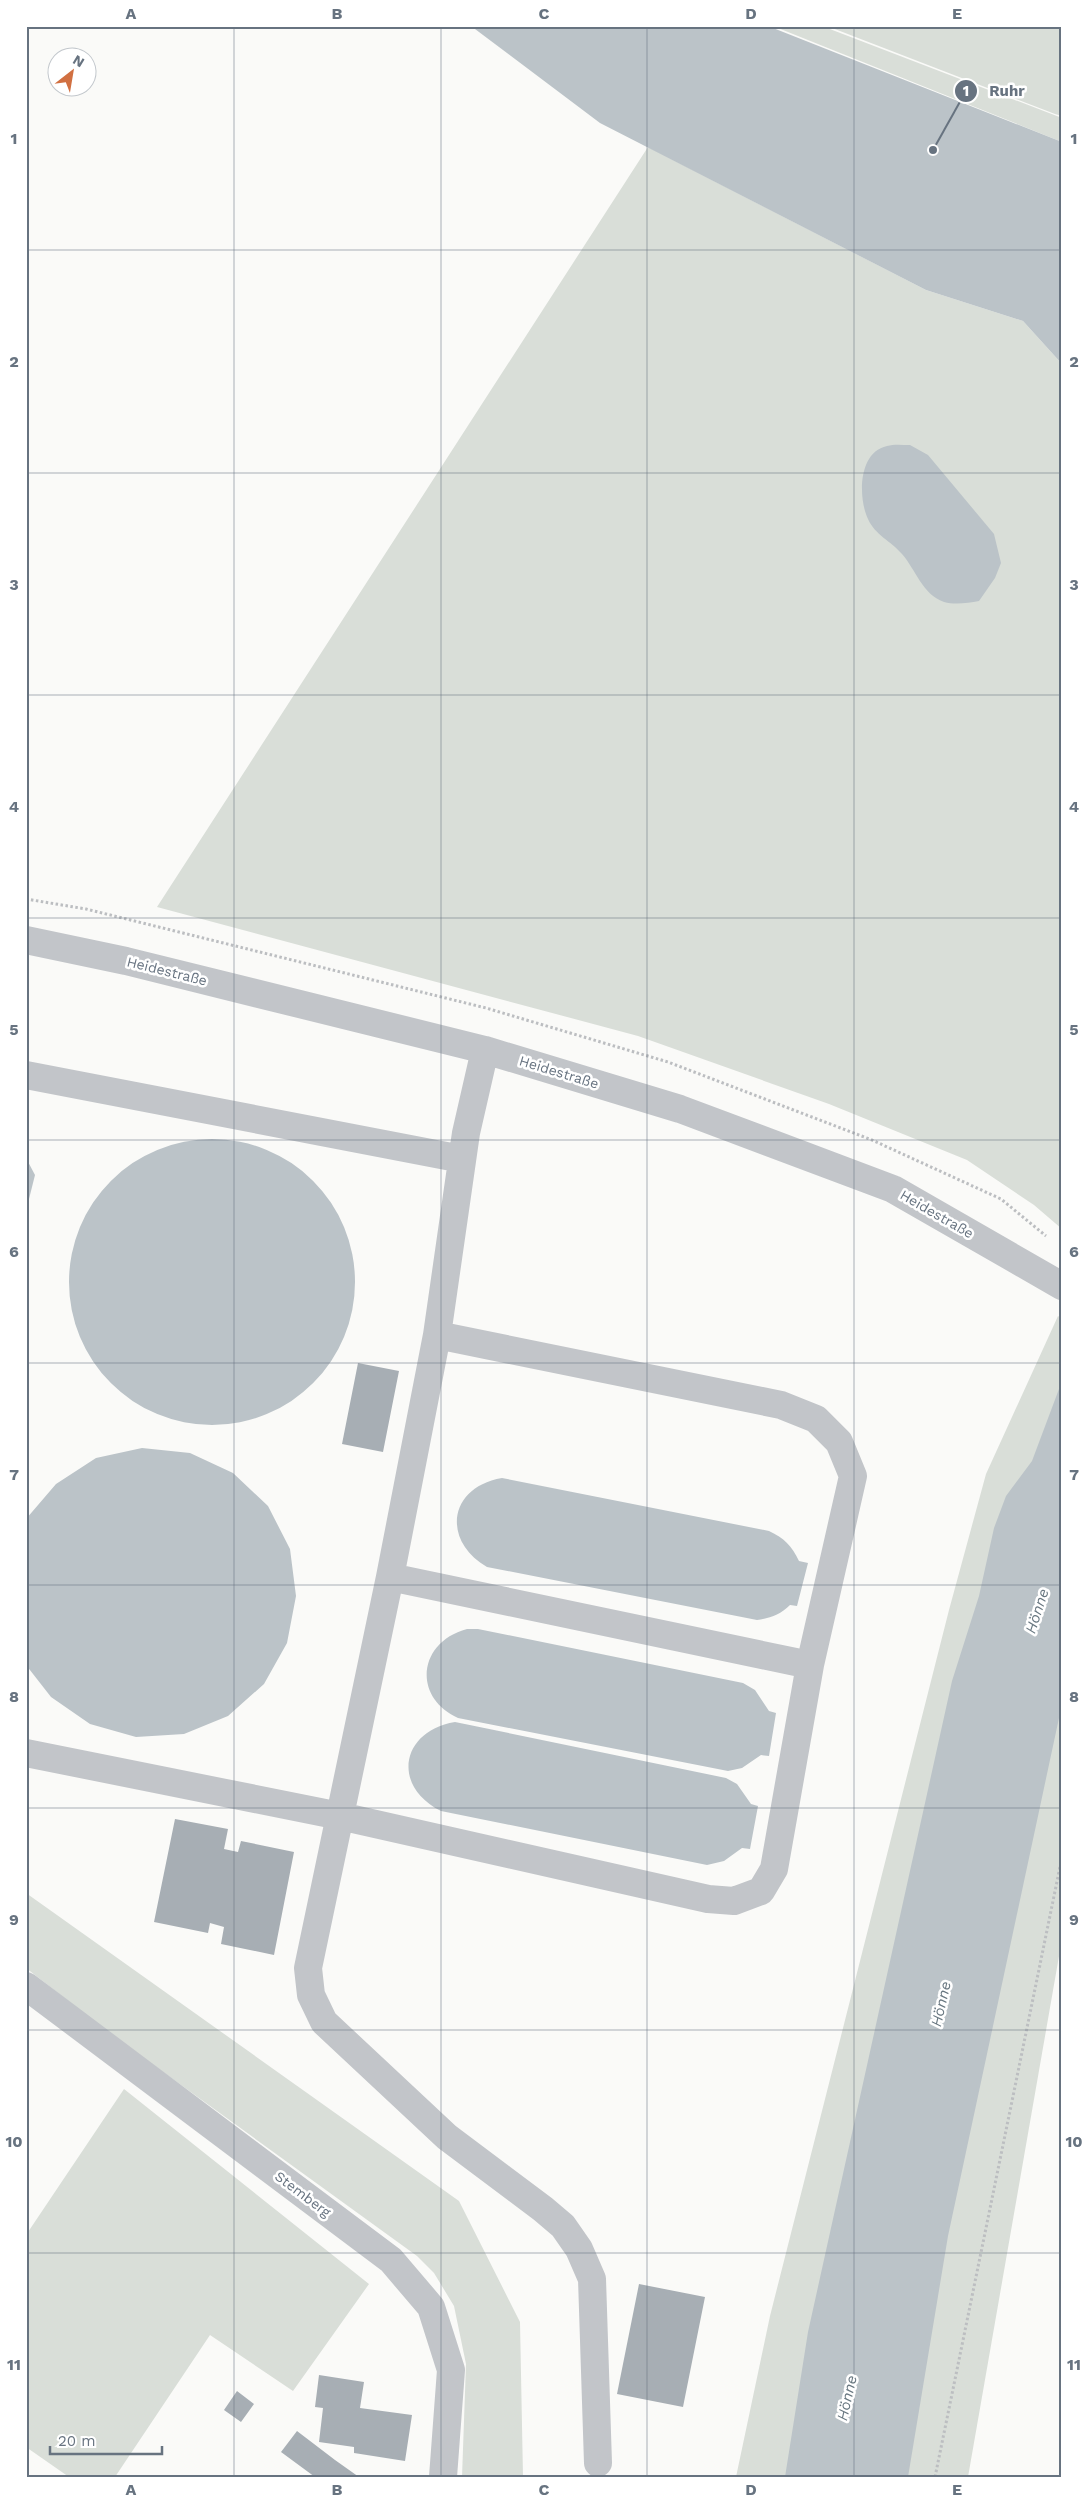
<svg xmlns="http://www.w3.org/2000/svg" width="1088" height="2503" font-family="'Work Sans',sans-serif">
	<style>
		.green { fill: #d9ded8 }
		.water { fill: #bbc3c8 }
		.building { fill: #a7aeb4 }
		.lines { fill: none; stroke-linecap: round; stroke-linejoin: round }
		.path { stroke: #bcbec1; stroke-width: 3; stroke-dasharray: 2.5 2.5; stroke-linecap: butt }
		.minor { stroke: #c2c5c9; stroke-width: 28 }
		.grid { fill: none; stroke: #677380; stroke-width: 1; stroke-opacity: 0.55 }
		.labels { text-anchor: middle; stroke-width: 5; stroke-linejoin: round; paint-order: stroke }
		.street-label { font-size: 14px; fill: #677380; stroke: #fff }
		.water-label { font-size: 15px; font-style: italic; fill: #687780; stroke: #fff }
		.leader { fill: none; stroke: #677380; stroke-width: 2 }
		.callout-dot { fill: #677380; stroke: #fff; stroke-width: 2 }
		.mark-label { font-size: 15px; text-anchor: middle; font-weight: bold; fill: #fff }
		.callout-label { font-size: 15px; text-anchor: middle; font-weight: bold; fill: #677380; stroke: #fff; stroke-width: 5; stroke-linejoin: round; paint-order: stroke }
		.neatline { fill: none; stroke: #677380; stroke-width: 2 }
		.grid-label { font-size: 16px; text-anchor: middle; font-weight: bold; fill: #677380 }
	</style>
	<rect width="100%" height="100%" fill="#fafaf8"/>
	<path class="green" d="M773,26h49l240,92v24z
		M827,26h235v90l-7,-2z
		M648,147l278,143 97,31 39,43v865l-28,-24 -67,-45 -138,-56 -191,-68 -481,-129z
		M1058,1316l4,3v620l-94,538h-232l34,-161 179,-706 37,-136z
		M26,1893l433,308 61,121 3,155h-61l4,-113 -12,-58 -20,-33 -17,-17 -305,-221 -86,-67z
		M124,2089l245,195 -76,107 -83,-56 -95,142h-46l-43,-30v-212z"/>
	<path class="water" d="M471,26h297l294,116v222l-39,-43 -97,-31 -326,-167z
		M910,445l18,10 66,79 7,29 -6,15 -16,23c-11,2 -24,4 -35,1 -22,-8 -28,-32 -42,-48 -11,-13 -27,-19 -34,-35 -10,-21 -10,-67 19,-73 7,-2 15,-1 23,-1z
		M69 1282a143 143 0 1 1 286 0a143 143 0 1 1-286 0Z
		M26,1158l9,17 -9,36z
		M1062,1381v323l-114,532 -40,241h-123l23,-145 144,-651 27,-85 15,-68 12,-32 26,-35z
		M142,1448l48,5 43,20 35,33 22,43 6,47 -9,47 -23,41 -36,32 -44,18 -48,3 -46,-13 -39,-27 -25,-32v-146l30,-35 40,-26z
		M502,1478l267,53c15,7 23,15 30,30l9,2 -11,43 -7,-1c-10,10 -19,13 -33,15l-270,-53c-46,-27 -38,-80 15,-89z
		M467,1629h11l265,54 12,7 14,21 7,2 -7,43 -8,-1 -19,13 -14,3 -270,-53c-46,-21 -40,-76 9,-89z
		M455,1722l271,56 11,6 14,20 7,2 -8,43 -8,-1 -18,13 -17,4 -266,-54c-50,-25 -40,-80 14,-89z"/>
	<path class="building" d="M358,1363l41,8 -16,81 -41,-8z
		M175,1819l53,10 -4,20 14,3 3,-11 53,11 -20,103 -53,-11 3,-17 -14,-4 -2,10 -54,-11z
		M639,2284l66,13 -22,110 -66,-13z
		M319,2375l45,7 -4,26 52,7 -7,46 -51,-8v-6l-35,-5 4,-34 -8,-1z
		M237,2391l17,13 -13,18 -17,-12z
		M297,2431l38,29 24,17h-44l-34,-25z"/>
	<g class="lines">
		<path class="path" d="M26,899l60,10 400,99 182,54 204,78 129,59 45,37
			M935,2477l127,-620"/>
		<path class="minor" d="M26,940l100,21 359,89 195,59 213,80 169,97
			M485,1050l-19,83 -29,202 -47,242 -82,391 3,27 13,27 123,115 96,72 20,17 16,23 13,30 6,184
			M26,1075l436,84
			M390,1577l420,88
			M26,1753l314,63 368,83 26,2 27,-10 13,-22 36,-204 43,-189 -14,-34 -23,-23 -35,-14 -344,-70
			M26,1986l365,274 40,47 20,63 -8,107"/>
	</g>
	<path class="grid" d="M234,26v2451M441,26v2451M647,26v2451M854,26v2451M26,250h1036M26,473h1036M26,695h1036M26,918h1036M26,1140h1036M26,1363h1036M26,1585h1036M26,1808h1036M26,2030h1036M26,2253h1036"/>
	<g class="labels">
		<g class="street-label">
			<text transform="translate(167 971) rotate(14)" y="5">Heidestraße</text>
			<text transform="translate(559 1072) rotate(17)" y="5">Heidestraße</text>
			<text transform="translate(937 1214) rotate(30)" y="5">Heidestraße</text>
			<text transform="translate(303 2194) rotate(37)" y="5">Stemberg</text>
		</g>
		<g class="water-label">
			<text transform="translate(1037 1611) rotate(-72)" y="5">Hönne</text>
			<text transform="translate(941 2004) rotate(-77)" y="5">Hönne</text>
			<text transform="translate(847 2398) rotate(-77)" y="5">Hönne</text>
		</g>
	</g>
	<path class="leader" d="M933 150L966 91"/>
	<g class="callout-dot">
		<circle cx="933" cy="150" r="5"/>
		<circle cx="966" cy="91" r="12"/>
	</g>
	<g class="mark-label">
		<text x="966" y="96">1</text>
	</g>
	<g class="callout-label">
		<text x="1007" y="96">Ruhr</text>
	</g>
	<rect width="1088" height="2503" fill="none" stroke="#ffffff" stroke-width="55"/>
	<g transform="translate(72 72) rotate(31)"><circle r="24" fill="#ffffff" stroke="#c2c7cc"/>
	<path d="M0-4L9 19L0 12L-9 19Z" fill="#d17041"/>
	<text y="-8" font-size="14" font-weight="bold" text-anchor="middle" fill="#677380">N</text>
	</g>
	<path d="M50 2446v8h112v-8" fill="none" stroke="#677380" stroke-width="2.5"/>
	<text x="58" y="2446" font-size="15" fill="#677380" stroke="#ffffff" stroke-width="4" paint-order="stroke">20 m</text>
	<rect x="28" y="28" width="1032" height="2448" class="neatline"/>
	<g class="grid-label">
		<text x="131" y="19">A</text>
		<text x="337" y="19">B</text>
		<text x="544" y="19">C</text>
		<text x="751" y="19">D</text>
		<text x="957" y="19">E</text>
		<text x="14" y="144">1</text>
		<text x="1074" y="144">1</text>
		<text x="14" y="367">2</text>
		<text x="1074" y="367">2</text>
		<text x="14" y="590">3</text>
		<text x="1074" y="590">3</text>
		<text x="14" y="812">4</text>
		<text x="1074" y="812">4</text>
		<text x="14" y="1035">5</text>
		<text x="1074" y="1035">5</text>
		<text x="14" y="1257">6</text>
		<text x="1074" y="1257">6</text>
		<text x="14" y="1480">7</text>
		<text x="1074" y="1480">7</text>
		<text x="14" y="1702">8</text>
		<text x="1074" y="1702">8</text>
		<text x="14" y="1925">9</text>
		<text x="1074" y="1925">9</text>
		<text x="14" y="2147">10</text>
		<text x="1074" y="2147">10</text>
		<text x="14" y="2370">11</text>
		<text x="1074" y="2370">11</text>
		<text x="131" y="2495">A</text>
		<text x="337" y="2495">B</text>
		<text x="544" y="2495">C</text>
		<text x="751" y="2495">D</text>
		<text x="957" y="2495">E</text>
	</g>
</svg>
